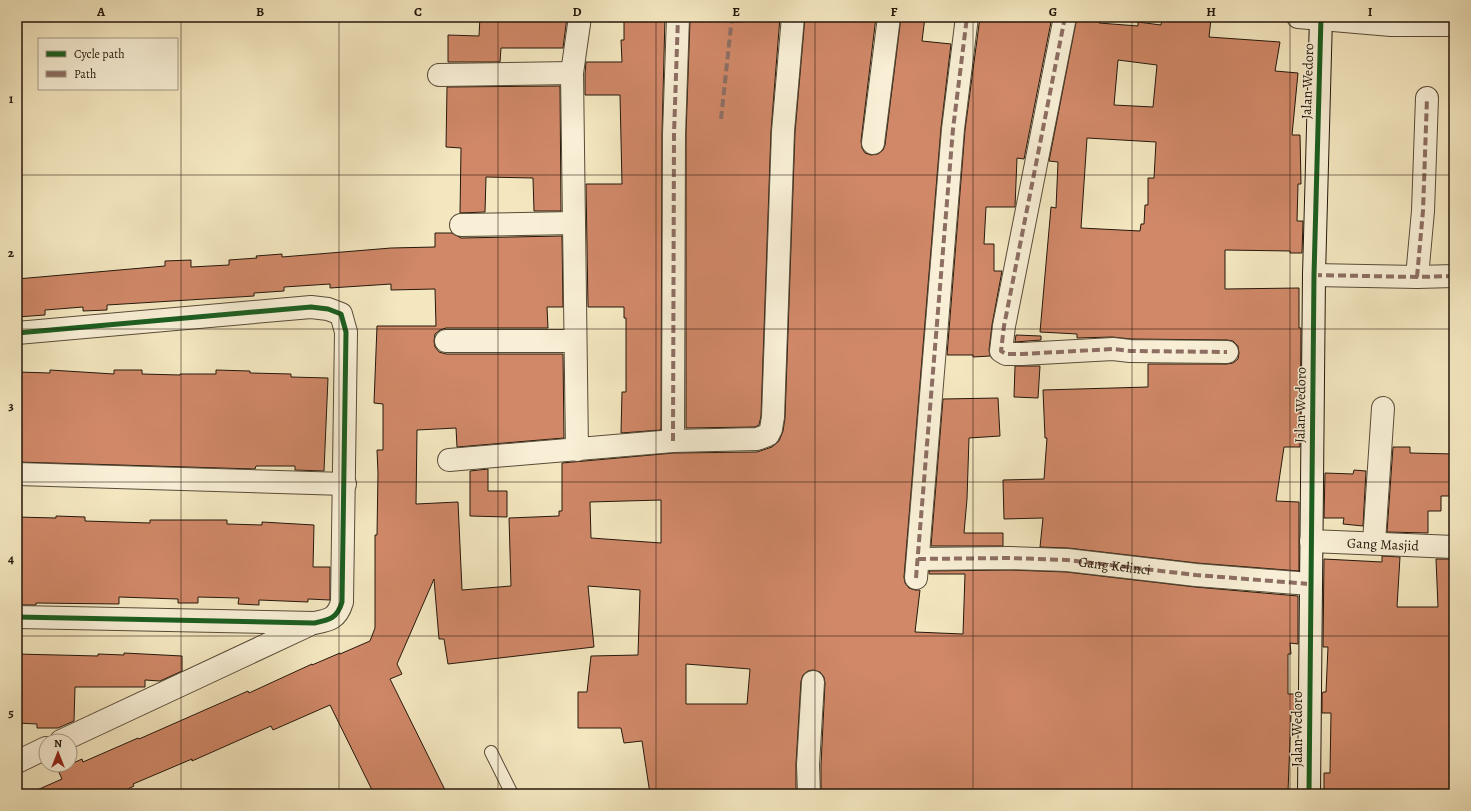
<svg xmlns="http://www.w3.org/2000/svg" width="1471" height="811" font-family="Alegreya,serif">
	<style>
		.building { fill: #d08868; stroke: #24180b; fill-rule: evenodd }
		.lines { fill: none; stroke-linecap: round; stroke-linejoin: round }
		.lane-casing { stroke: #584c38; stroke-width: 14 }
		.street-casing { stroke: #584c38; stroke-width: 24 }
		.secondary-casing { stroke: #24180b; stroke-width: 24 }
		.lane { stroke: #f8efd6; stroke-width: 12 }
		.street { stroke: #f8efd6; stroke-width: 22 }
		.secondary { stroke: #f8efd6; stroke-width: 22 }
		.quiet { stroke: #8d6e63; stroke-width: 4; stroke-dasharray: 8 4; stroke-linecap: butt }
		.cycleway-casing { stroke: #f8efd6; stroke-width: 8 }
		.cycleway { stroke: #1b5e20; stroke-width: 5 }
		.grid { fill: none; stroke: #24180b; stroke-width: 1; stroke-opacity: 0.55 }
		.labels { text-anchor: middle; stroke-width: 3; stroke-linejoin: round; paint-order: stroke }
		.street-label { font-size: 14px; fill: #24180b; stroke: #f8efd6 }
		.neatline { fill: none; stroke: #24180b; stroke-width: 1.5 }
		.grid-label { font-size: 13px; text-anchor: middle; font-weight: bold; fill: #24180b }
	</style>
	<rect width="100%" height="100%" fill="#f4e7c0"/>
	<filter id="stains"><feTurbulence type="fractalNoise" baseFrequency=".005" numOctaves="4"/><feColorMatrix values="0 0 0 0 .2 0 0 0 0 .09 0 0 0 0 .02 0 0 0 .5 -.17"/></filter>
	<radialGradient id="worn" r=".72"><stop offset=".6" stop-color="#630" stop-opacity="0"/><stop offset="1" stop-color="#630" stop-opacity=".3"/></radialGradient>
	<path class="building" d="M480,17h87l-4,31h-62l-1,14h-52v-27l31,1z
		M624,17h41l-3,117 -1,296 -40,3 1,-41h4v-74h-2v-11h-36l-2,-123h36l-2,-89h-35v-21l1,-12h36l-1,-22h3z
		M740,17h40l-9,114 -10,285 -2,9 -4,2 -69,1v-294l4,-114 50,2z
		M805,17h71l-15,124 1,7 3,5 6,2 7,-1 5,-4 2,-5 16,-128h24l-3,24 29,3 -10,84 -37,449 1,6 4,5 6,2h5l-5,42 48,2 2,-60h-36v-3l81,-1 56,2 129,15 103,9v48l-8,-1 1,11h-3v40h9v19l-6,1 -3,78h-37v2h-430v-29l4,-82 -1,-6 -4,-5 -7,-2 -5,1 -5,4 -2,6 -5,83v30h-146l-8,-53 -18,2 -3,-15h-43v-36h9l4,-36 47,-1 2,-65 -52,-4 6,61 -146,17 -4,-25h-5l-5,-60 -37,85 5,10 -12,5 57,115h-73l-44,-89 -57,25 -2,-4 -79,35v-2l-59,25 1,2 -16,8h-90l34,-15 -4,-9 24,-11 1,3 55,-24 1,1 109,-48 1,2 63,-29v1l28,-12v1l30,-13 5,-13v-93h2l1,-62 -1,-23h6v-46l-9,-1 3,-77h59l-1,-37 -44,1v-6l-61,4v-4l-46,3v4l-30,2v3l-147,9v5l-24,1v-4l-38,3v5l-28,2v-38l148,-13v-5l26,-1v7l38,-2v-5l28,-2 -1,-2 26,-2v3l109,-9 44,-1v-14h17l9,5 101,-2 1,71h-16l1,21h-102l-6,2 -5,4 -1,7 1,6 4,5 7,2h117l1,84 -107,9 -1,-19 -39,2 -1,74 42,-2 4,88 49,-4 -2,-68 50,-2v-5h3v-48l112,-10 83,-1 15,-5 7,-6 4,-10 2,-13 10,-286zM661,500v43l-70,-5 -1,-36zM686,664l64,5 -3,35h-61z
		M980,17h72l-28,142 -7,-1 -2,49h-29l-2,37h10v27h8l-10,54 -3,25 1,6 -17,1v-2h-26l18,-225z
		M1077,17h23l-1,6 39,3v-4l23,3 1,-8 49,2 -2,18 71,5 -5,29 23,2 -6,62h8l1,49h-3l-1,37h6l-1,32h-12v-2l-65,-1v39l74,-1v40h2l-1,119h-16l-8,54 23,1v69l-102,-8 -129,-15 -28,-1 3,-29 -39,1 -1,-39 41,-1 3,-41h-2l-2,-48 105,-3v-23h79l6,-1 5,-4 1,-6 -1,-7 -5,-5 -6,-1 -96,-1 -19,-2 -35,1v-4l-37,-2 11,-125 5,1 2,-46 -9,-1zM1118,60l39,5 -4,42 -39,-2zM1087,138l69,4 -2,36h-6v27h-3l-1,19h-3l-1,7 -59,-3z
		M560,86l1,125h-27l-1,-33 -47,-1 -1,35 -25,1 1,-65 -15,-1 1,-60z
		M1016,335l25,1v4l-26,2z
		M1015,366h25l-2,32 -24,-1z
		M50,370l64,4v-4h28v4l38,1v-1h36v-4l34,1v2l41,1v3l37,1 -4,93 -29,-1v-4h-39l-1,3 -238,-7v-90l33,1z
		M998,398l2,38 -31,2 -2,61 -3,34h39v13h-72l12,-147z
		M1393,447h17v6l44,1v42h-13v15h-13v22l-41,-1z
		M488,469v22h19v26l-37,-1v-45z
		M1354,470l12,1 -3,55 -20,-2 1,-6h-20l1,-45 28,1z
		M56,516l29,1v4l65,2v-3h77v4l35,1v-3l52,3 -1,42h17v33l-22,-1v3l-49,-2v5l-21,-1 1,-6 -41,-1v6h-20v-4l-59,-2v7l-83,-1v2h-19v-88l39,1z
		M1382,556l18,1 -3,50h41l-2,-48h18v174h-4l2,61h-128v-21h6l1,-60h-9v-19l1,-2h3l2,-45h-5l1,-88 58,3z
		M124,653l58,3v15l-22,10 -15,-1v7h-70l-1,34 -16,7h-21v-4l-20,-1v-69l81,2v-2l26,1z"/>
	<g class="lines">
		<defs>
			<path id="lane" d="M491,752l21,42"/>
			<g id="street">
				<path d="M1065,17l-61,309 -3,25 5,3h16l91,-5 17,2 97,1"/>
				<path d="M1298,17l93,8h63"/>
				<path d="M439,75l133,-2"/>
				<path d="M873,143l16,-126"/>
				<path d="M461,225l113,-2"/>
				<path d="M1314,275l103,2 37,-1"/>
				<path d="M1417,277l6,-66 4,-113"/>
				<path d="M17,333l294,-26 17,2 13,5 5,18 -4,270c-5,17 -13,18 -28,21l-297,-6"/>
				<path d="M446,341h129"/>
				<path d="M673,441l1,-307 4,-117"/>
				<path d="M577,450l-5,-377 8,-56"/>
				<path d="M449,460l224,-19 84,-2 11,-4 3,-6 2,-12 10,-286 10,-114"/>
				<path d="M17,474l328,10"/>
				<path id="s1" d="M1311,541l143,6"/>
				<path d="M1374,542l9,-134"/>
				<path id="s2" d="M918,559l92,-1 57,2 129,15 114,9"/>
				<path d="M916,578l37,-449 14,-112"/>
				<path d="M61,741l248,-116"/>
				<path d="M17,762l29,-14"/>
				<path d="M809,794l-1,-29 5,-83"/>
			</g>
			<path id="secondary" d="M1309,794l5,-519 7,-258"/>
		</defs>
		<use href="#lane" class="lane-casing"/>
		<use href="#street" class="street-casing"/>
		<use href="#secondary" class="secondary-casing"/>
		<use href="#lane" class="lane"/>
		<use href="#street" class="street"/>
		<use href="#secondary" class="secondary"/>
		<path class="quiet" d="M1065,17l-61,309 -3,25 5,3h16l91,-5 17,2 97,1
			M721,119l11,-102
			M1314,275l103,2 37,-1
			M1417,277l6,-66 4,-113
			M673,441l1,-307 4,-117
			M918,559l92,-1 57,2 129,15 114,9
			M916,578l37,-449 14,-112"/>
		<defs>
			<path id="cycleway" d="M17,333l294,-26 17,2 13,5 5,18 -4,270c-5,17 -13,18 -28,21l-297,-6
				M1309,794l5,-519 7,-258"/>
		</defs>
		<use href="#cycleway" class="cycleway-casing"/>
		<use href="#cycleway" class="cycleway"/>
	</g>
	<path class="grid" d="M181,17v777M339,17v777M498,17v777M656,17v777M815,17v777M973,17v777M1132,17v777M1290,17v777M17,175h1437M17,329h1437M17,482h1437M17,636h1437"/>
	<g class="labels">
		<g class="street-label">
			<text transform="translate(1307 81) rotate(-88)" y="5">Jalan Wedoro</text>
			<text transform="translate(1300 405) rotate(-89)" y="5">Jalan Wedoro</text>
			<text dy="5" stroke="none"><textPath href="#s1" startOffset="72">Gang Masjid</textPath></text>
			<text dy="5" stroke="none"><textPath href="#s2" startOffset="197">Gang Kelinci</textPath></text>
			<text transform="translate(1297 729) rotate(-90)" y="5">Jalan Wedoro</text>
		</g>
	</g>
	<rect width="1471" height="811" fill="none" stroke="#f4e7c0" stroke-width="44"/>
	<rect x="38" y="38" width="140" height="52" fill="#f8efd6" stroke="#a39985"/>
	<rect x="46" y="51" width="20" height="6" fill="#1b5e20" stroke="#a39985"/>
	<text x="74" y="58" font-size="12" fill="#24180b">Cycle path</text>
	<rect x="46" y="71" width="20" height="6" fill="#8d6e63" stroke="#a39985"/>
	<text x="74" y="78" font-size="12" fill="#24180b">Path</text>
	<g transform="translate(58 753)"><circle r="19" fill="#f8efd6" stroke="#a39985"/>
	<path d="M0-3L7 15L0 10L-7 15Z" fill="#8f2418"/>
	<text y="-6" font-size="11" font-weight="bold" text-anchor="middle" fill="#24180b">N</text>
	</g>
	<rect x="22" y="22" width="1427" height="767" class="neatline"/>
	<g class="grid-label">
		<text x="101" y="16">A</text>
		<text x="260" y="16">B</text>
		<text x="418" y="16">C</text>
		<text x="577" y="16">D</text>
		<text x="736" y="16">E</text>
		<text x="894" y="16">F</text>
		<text x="1053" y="16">G</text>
		<text x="1211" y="16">H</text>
		<text x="1370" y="16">I</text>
		<text x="11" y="103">1</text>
		<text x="11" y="257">2</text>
		<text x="11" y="410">3</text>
		<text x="11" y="563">4</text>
		<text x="11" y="717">5</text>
	</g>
	<rect width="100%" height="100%" filter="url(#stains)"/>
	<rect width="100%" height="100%" fill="url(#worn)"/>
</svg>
